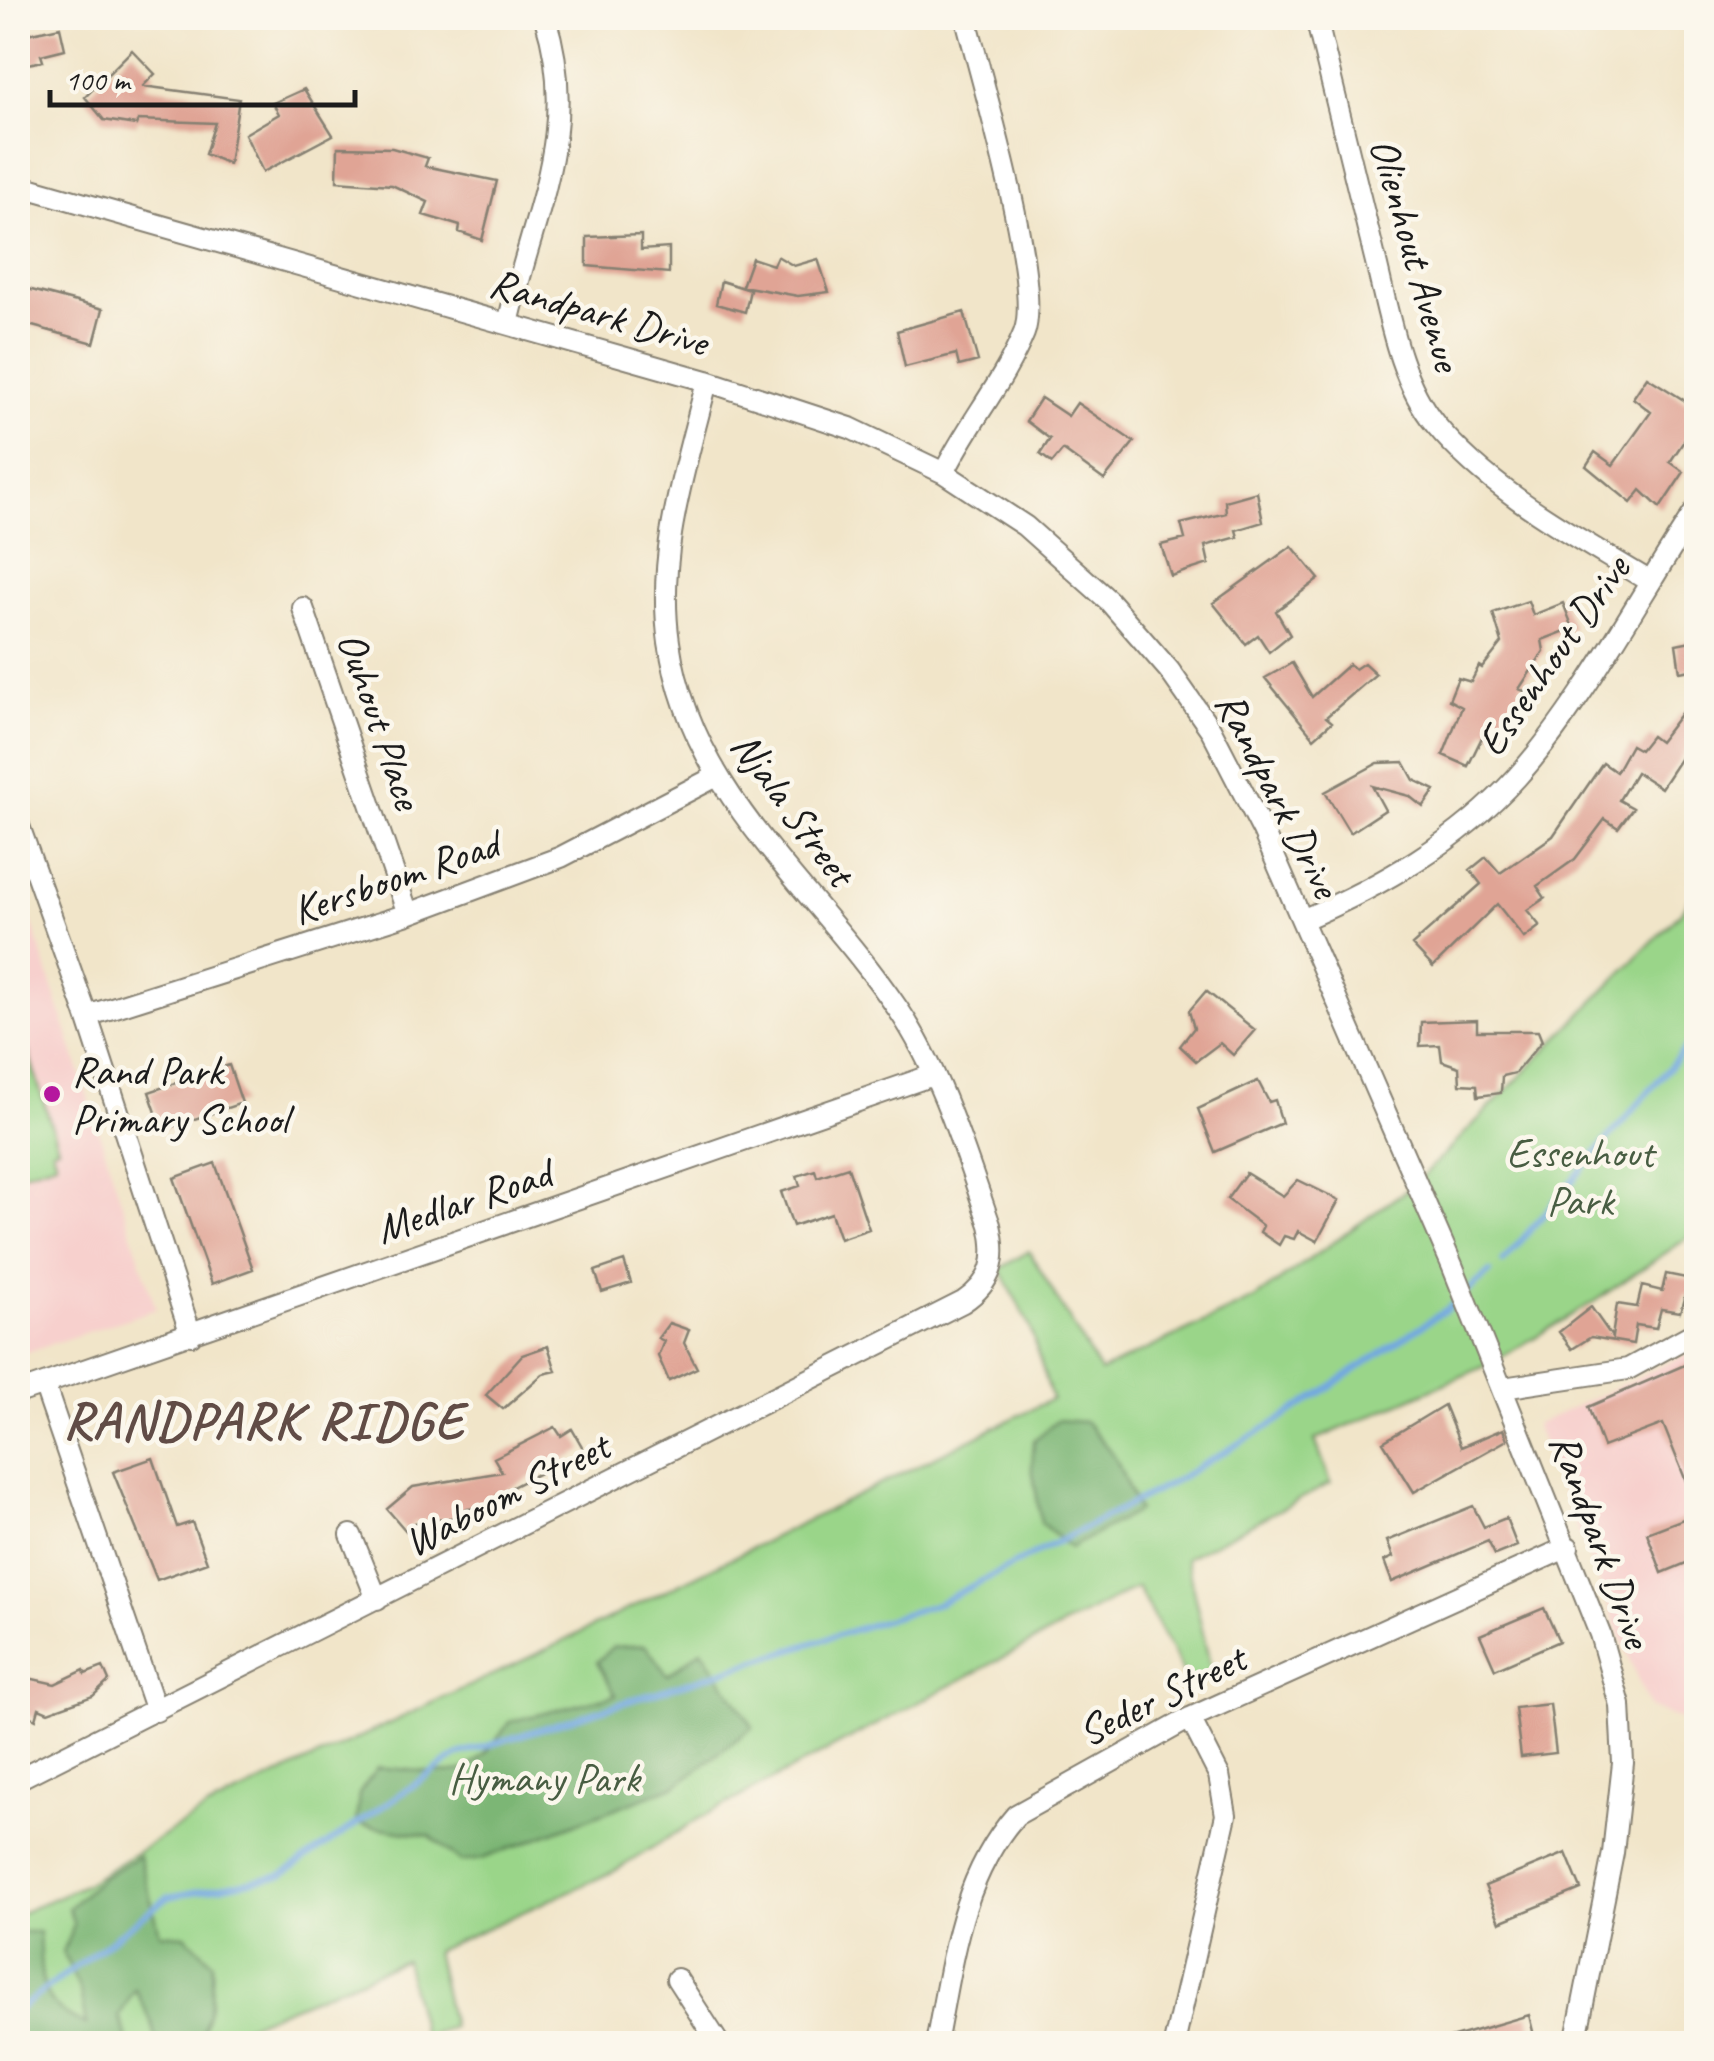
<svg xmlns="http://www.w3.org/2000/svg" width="1714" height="2061" font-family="Caveat,sans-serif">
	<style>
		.built { fill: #f7d0cd }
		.green { fill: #9ad589; stroke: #5b7852; stroke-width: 2.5 }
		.forest { fill: #7bb675; stroke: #4c6948; stroke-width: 2.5 }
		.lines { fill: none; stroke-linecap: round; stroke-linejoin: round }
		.stream { stroke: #72a8e0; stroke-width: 6 }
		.building { fill: #e0a495 }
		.minor-casing { stroke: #868072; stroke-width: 24 }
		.minor { stroke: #fff; stroke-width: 20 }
		.poi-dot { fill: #b5179e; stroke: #fbf7ec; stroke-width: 4 }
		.labels { text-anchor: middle; stroke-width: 9; stroke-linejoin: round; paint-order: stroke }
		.street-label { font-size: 42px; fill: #1c1c1c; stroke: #fbf7ec }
		.poi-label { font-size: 42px; fill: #1c1c1c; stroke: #fbf7ec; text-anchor: start }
		.park-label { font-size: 42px; fill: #485d42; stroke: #fbf7ec }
		.district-label { font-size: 52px; font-weight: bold; letter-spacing: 2.5px; fill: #614c46; stroke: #fbf7ec }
	</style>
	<rect width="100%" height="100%" fill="#fbf7ec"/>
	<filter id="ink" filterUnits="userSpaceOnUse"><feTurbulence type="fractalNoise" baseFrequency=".01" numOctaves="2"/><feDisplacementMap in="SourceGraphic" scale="20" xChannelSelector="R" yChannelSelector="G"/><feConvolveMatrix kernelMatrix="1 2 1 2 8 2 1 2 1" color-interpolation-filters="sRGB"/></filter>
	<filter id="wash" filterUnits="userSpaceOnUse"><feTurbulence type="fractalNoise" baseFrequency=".0048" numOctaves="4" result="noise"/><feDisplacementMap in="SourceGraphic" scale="40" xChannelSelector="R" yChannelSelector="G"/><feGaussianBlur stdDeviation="2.25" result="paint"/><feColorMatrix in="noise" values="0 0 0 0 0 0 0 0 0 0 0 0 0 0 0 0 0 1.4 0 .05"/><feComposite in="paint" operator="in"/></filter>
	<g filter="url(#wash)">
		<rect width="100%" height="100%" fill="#f1e5c9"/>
		<path class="built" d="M18,879l138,430 -138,46z
			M1696,1350v376l-47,-19 -114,-282z"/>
		<path class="green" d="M1696,889v343l-101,69 -105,63 -175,76 16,43 -145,75 27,120 -23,7 -53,-98 -437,231 -85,53 -180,80 17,76 -29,9 -18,-76 -202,83h-185v-129l64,-28 127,-78 351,-165 492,-244 -23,-74 -29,-56 29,-18 71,121 154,-73 162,-116 267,-273z
			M18,1020l40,127 -6,2 4,13 -38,12z"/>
		<path class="forest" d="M1058,1420l28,2 29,35 23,54 -68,37 -29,-25 -9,-56 2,-27z
			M645,1645l23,30 34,-26 51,78 -76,58 -195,74 -21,3 -31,-26 -74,-12 3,-30 18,-26c72,1 87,25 132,-46l107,-27 -19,-33 15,-15z
			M139,1856l21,77 25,2 28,27 -2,39 -10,40 -45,2 -4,-20 -17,-34 -16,27 10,27h-111v-111h21c3,49 -3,72 47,93l-6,-34 -17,-39 11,-28 -6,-16 32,-29z"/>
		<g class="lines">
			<path class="stream" d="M1503,1262l193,-226
				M18,2010l150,-113 114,-22 176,-120 481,-152 225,-116 119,-69 164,-109 43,-37"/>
		</g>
		<g id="blocks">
			<path class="building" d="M60,27l5,22 -24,6 2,6 -25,5v-30z
				M132,50l23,24 -12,12 96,13 -10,65 -24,-10 10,-31 -77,-3 -2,5 -32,-5 -19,-23z
				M304,89l29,46 -70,37 -18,-38 34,-20 -6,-11z
				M338,147l54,1 36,10 -3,8 72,15 -15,59 -23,-8 1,-6 -37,-11 5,-13 -36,-17 -55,-4z
				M641,235v15l28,-2v25l-82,-7v-29z
				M777,256l17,10 24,-7 11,33 -31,4 -56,-10 10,-28 21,7z
				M721,281l29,9 -5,22 -29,-8z
				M24,288l79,21 -9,34 -76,-21z
				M964,312l14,49 -19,5 -3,-12 -51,13 -8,-36z
				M1647,377l40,25 9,-14v35l-26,39 14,10 -24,36 -19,-18 -10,13 -45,-37 9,-14 18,13 38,-53 -18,-14z
				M1041,398l27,18 9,-13 57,39 -30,38 -41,-30 -11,13 -12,-9 10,-15 -24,-18z
				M1257,492l6,30 -27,8 2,7 -33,9 4,18 -38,12 -10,-31 24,-6 -4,-15 45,-11 -1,-12z
				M1292,546l27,33 -43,32 14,24 -21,17 -11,-17 -12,9 -33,-41z
				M1528,601l5,14 30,-12 10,25 -31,12 2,11 -25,38 11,4 -25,46 -19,-10 -18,37 -25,-11 19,-48 -13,-7 9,-22 13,4 8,-16 3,2 20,-25 -9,-30z
				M1696,640v29l-16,3 -4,-28z
				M1292,663l20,34 37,-33 6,5 9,-6 12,11 -50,43 6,5 -18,16 -49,-60z
				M1682,712l14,8v15l-35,53 -25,-16 -17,28 14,8 -15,20 -13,-9 -30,40 -38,27 8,12 -18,12 13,16 -16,12 -27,-34 -64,63 -21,-22 69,-61 -11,-14 16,-13 14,16 53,-37 50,-73 13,9 15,-27 9,5 11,-14 8,6z
				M1404,762l10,18 21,10 -12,17 -14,-11 -37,-10 13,24 -35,23 -25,-41 53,-29z
				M1206,991l49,39 -22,25 -13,-12 -24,18 -16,-15 14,-18 -5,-17z
				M1477,1020v11h61l4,10 -27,32 -13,3 -1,17 -23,3 -1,-11 -17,-1 -1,-17 -17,-6 -2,-16 -20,1 1,-24z
				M229,1065l13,38 -80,27 -13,-38z
				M1258,1081l11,21 6,-2 7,23 -67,29 -17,-43z
				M215,1163l38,106 -41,15 -38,-106z
				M848,1167l21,62 -29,10 -9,-26 -38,13 -12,-34 19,-6 -3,-10 18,-6 2,7z
				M1246,1173l37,23 15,-16 41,20 -22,41 -19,-10 -4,8 -10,-3 -5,9 -19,-13 3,-6 -36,-27z
				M624,1261l7,22 -29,9 -7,-21z
				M1666,1274l30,6v17l-11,-2 -5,17 -19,-3 -5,19 -20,-3 -3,19 -42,-7 -19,12 -13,-17 32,-25 21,30 5,-33 20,3 5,-21 20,5z
				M669,1323l20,7 -5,13 13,25 -28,13 -11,-25 6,-15 -6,-3z
				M548,1346l8,25 -13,3 -40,35 -17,-14 36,-40z
				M1696,1360v146l-33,-82 -60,23 -15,-40z
				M1444,1405l17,42 42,-18 4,11 -93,52 -31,-50z
				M555,1427l6,9 11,-7 12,21 -87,45 1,9 -42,7 1,6 -43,6 -8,8 -19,-22 26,-22 89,-15 -8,-14z
				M153,1458l24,69 15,-5 15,40 -50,18 -44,-108z
				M1473,1506l11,21 22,-9 11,28 -22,9 -7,-14 -96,41 -8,-21 9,-4 -6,-16z
				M1696,1514v45l-34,14 -15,-40z
				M1544,1608l15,33 -64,28 -15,-34z
				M103,1667l6,14 -16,15 -45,16 -9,-4 -3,11 -18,-9 6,-33 31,7 29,-14 1,4z
				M1550,1704l6,49 -35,4 -6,-49z
				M1566,1853l15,36 -81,33 -15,-36z
				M1529,2015l7,29h-88l-1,-5z"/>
		</g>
	</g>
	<g filter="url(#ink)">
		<use href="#blocks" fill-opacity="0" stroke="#868072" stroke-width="2.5"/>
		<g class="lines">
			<defs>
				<path id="minor" d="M1316,18c19,78 38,157 58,236 14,55 24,125 61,170 56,68 140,112 214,157
					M18,185l689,196 143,47 94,45 81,53 83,74 61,70 42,60 52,101 189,434 148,369 20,71 3,58 -10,90 -38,191
					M18,220l8,-32
					M508,324c24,-109 73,-194 37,-306
					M944,473c23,-48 60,-91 80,-140 19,-48 -43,-255 -58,-315
					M303,608l105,306
					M18,823l69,193 104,319
					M1302,920c79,-34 156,-78 215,-143 67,-75 122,-181 179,-267
					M87,1016l321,-102 153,-57 154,-80
					M44,1384l112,327
					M1503,1388l125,-19 68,-37
					M18,1393l915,-318
					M351,1535l26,64
					M18,1779l945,-477c30,-20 35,-43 27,-77 -25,-72 -49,-153 -92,-216 -83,-123 -207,-213 -229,-367 -13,-90 17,-175 38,-261
					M677,1979l42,65
					M936,2044c16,-82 24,-165 80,-229l174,-97 378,-171
					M1174,2044l52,-229 -7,-40 -29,-57"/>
			</defs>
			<use href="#minor" class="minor-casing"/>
			<use href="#minor" class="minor"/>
		</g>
	</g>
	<circle class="poi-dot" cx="52" cy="1094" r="10"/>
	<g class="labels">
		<g class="street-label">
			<text transform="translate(1417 254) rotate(74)" y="15">Olienhout Avenue</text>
			<text transform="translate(599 311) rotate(16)" y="15">Randpark Drive</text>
			<text transform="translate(1552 655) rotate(-55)" y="15">Essenhout Drive</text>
			<text transform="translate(381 720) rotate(71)" y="15">Ouhout Place</text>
			<text transform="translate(1279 794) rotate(63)" y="15">Randpark Drive</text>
			<text transform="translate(794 808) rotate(54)" y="15">Njala Street</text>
			<text transform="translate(395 876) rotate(-19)" y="15">Kersboom Road</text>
			<text transform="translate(463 1200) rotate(-19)" y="15">Medlar Road</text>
			<text transform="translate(506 1493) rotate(-27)" y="15">Waboom Street</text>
			<text transform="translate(1602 1540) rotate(70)" y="15">Randpark Drive</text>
			<text transform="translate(1161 1694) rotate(-26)" y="15">Seder Street</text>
		</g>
		<g class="poi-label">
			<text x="72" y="1085">Rand Park<tspan x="72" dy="48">Primary School</tspan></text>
		</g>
		<g class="park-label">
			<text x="1580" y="1167">Essenhout<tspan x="1580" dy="48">Park</tspan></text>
			<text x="544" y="1792">Hymany Park</text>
		</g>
		<g class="district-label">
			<text x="264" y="1438">RANDPARK RIDGE</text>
		</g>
	</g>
	<rect width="1714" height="2061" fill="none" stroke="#fbf7ec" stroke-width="60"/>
	<path d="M50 90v15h305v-15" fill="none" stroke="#1c1c1c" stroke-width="5"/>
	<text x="65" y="90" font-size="30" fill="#1c1c1c" stroke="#fbf7ec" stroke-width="8" paint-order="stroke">100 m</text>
</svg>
